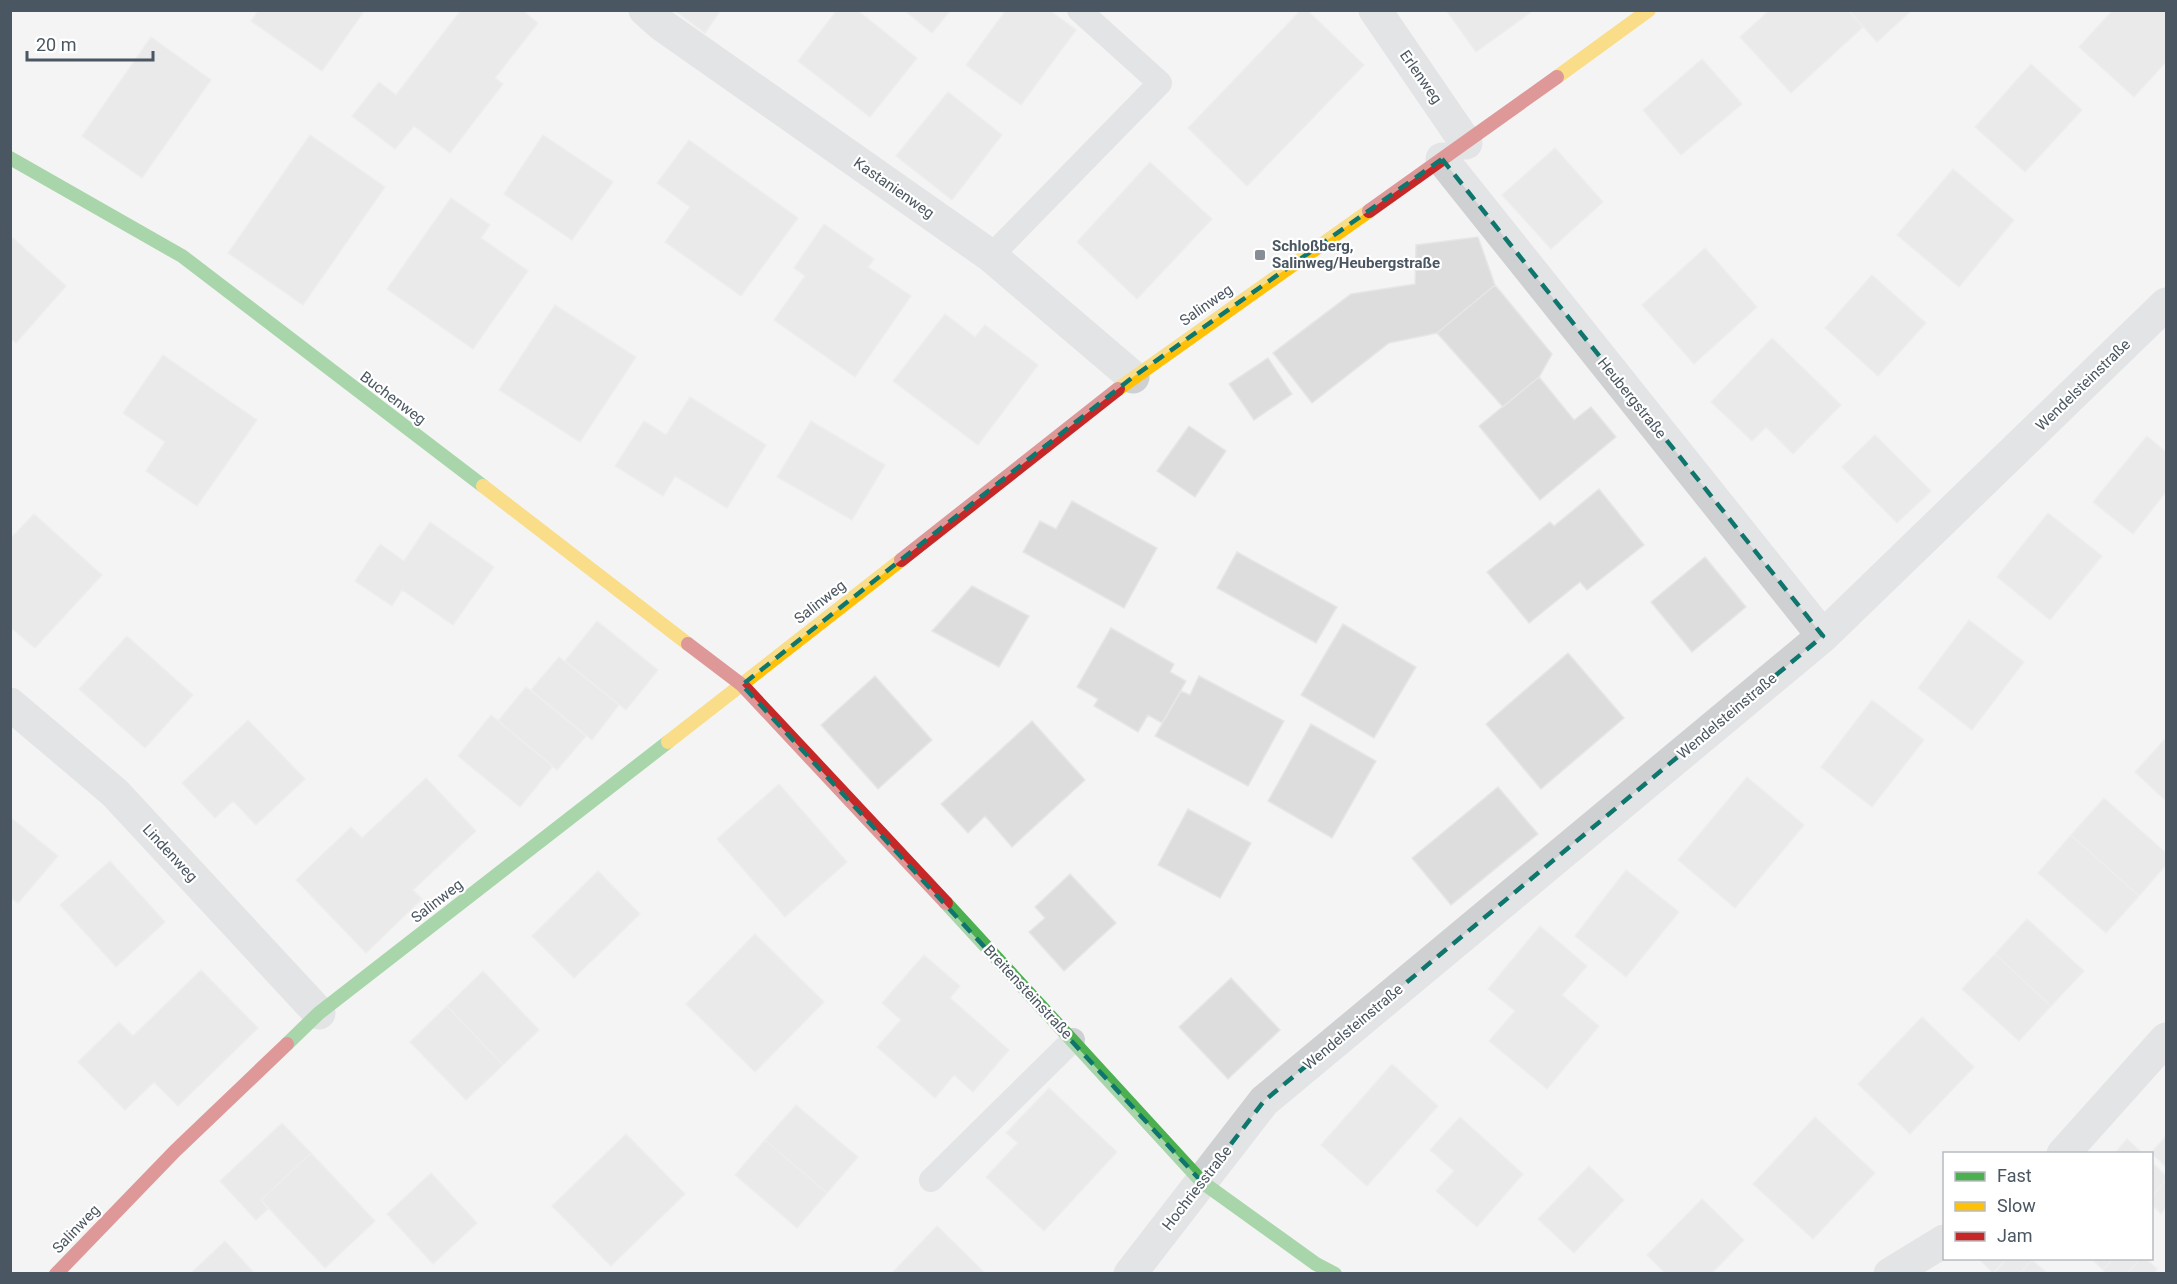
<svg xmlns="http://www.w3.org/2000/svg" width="2177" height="1284" font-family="Roboto,sans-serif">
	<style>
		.building { fill: #ddddde; stroke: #e5e6e7; stroke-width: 1.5 }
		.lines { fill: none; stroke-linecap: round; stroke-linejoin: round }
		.lane { stroke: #ced0d2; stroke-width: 24 }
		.street { stroke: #ced0d2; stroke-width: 33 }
		.fast { stroke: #4caf50; stroke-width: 14 }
		.slow { stroke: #ffc107; stroke-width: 14 }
		.jam { stroke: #c62828; stroke-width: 14 }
		.marked { fill: none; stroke: #0f766e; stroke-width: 4.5; stroke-dasharray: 12 8; stroke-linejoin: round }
		.poi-dot { fill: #868d94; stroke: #fff; stroke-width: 2 }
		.labels { text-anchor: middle; stroke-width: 4.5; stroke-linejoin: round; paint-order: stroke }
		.street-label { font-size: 15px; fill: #4a5661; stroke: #fff }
		.poi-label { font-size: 15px; font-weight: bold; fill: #4a5661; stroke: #fff; text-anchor: start }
	</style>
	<rect width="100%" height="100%" fill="#f4f4f4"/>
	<path class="building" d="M259,10h106l-43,61 -71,-50z
		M461,10h61l16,13 -43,55 8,6 -53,69 -36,-27 -19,23 -43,-33 27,-34 17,13z
		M674,10h47l-16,23z
		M837,10h20l60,48 -47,59 -72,-56z
		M904,10h47l-19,23z
		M1006,10h43l27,20 -55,75 -55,-40z
		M1301,10h6l57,55 -117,121 -59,-58z
		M1446,10h88l-58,42z
		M1770,10h78l15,17 -72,66 -51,-56z
		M1848,10h64l-35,32z
		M2113,10h51l2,3v49l-32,35 -55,-50z
		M151,37l60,43 -69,98 -60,-42z
		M1702,59l40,45 -61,51 -38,-45z
		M2031,64l51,46 -57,62 -50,-45z
		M948,92l54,43 -50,65 -56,-44z
		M310,135l75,52 -82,118 -75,-52z
		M543,135l70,47 -41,58 -68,-46z
		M689,140l109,78 -57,78 -76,-54 25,-35 -33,-24z
		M1555,148l48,54 -52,47 -49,-54z
		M1150,162l62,57 -75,80 -60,-57z
		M1953,169l61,51 -55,67 -62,-52z
		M451,198l39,27 -9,13 47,33 -55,78 -86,-60z
		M824,224l50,35 -6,8 43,29 -56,81 -81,-57 31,-44 -11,-8z
		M1478,237l17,48 -58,48 -48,10 -77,60 -39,-50 78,-59 64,-10 1,-39z
		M13,238l53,48 -50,57 -6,-5v-97z
		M1705,248l52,59 -63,57 -52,-59z
		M1872,275l54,48 -48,53 -53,-48z
		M1495,285l57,69 -13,23 -36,30 -66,-74z
		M555,305l81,52 -56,85 -81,-52z
		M945,314l30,23 10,-12 53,40 -60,80 -85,-64z
		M1772,338l69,67 -48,49 -27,-27 -14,14 -41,-39z
		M163,355l94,65 -60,86 -51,-35 19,-29 -42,-29z
		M1268,358l24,36 -38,26 -25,-36z
		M1539,377l35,43 17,-13 25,30 -76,63 -61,-74z
		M690,397l76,48 -39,63 -52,-32 -12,20 -48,-30 29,-45 22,14z
		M811,421l74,44 -33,55 -75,-43z
		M1189,426l37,25 -31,46 -38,-26z
		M1875,435l56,56 -34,32 -55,-56z
		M2147,436l19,16v40l-33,42 -40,-32z
		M1599,489l45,56 -57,45 -7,-8 -51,41 -42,-51 63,-50 4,4z
		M1072,501l85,47 -33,60 -101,-56 17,-31 16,8z
		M2048,513l54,43 -52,64 -53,-43z
		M34,514l68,61 -67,73 -25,-21v-88z
		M430,522l64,45 -41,58 -51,-35 -10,16 -37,-25 25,-37 24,17z
		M1237,552l100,55 -21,36 -99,-55z
		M1705,557l41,50 -54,45 -41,-50z
		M972,586l57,30 -30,51 -67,-36z
		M1969,620l55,42 -52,68 -54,-42z
		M597,621l61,49 -32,40 -61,-49z
		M1343,624l73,43 -42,71 -73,-43z
		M1111,628l63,36 -4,8 16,9 -24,42 -14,-8 -10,17 -44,-26 4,-7 -21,-12z
		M127,636l66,59 -48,53 -66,-59z
		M1568,653l56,65 -83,71 -55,-65z
		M559,657l60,48 -27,35 -61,-50z
		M875,676l57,64 -54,49 -57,-64z
		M1199,676l85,45 -36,65 -93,-50 26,-45 9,4z
		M526,687l60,49 -29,34 -59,-49z
		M1872,700l52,40 -52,67 -51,-40z
		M491,715l62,51 -33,41 -62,-51z
		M248,720l57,59 -49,46 -23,-24 -18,17 -33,-35z
		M1032,721l53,59 -73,67 -27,-31 -17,17 -27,-29z
		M1311,724l65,37 -44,77 -64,-37z
		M2166,738v63l-31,-29z
		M1747,777l57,48 -69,83 -57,-48z
		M426,778l50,53 -63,59 9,9 -56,54 -70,-73 55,-53 11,11z
		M779,784l68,78 -62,55 -68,-78z
		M1498,787l40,47 -87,71 -39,-47z
		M2104,798l62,55v12l-27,31 -68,-61z
		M1188,809l63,34 -31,55 -62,-33z
		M10,817l48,39 -40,47 -8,-6z
		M2071,835l68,61 -33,37 -68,-60z
		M110,861l55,61 -49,45 -56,-62z
		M1626,870l53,42 -53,65 -51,-41z
		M598,871l42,43 -66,64 -42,-42z
		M1070,874l46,49 -52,48 -35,-39 16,-14 -10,-11z
		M2027,919l57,52 -33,35 -56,-52z
		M1540,926l47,40 -25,29 37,31 -52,63 -58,-48 26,-30 -27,-22z
		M755,934l69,68 -69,70 -69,-68z
		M1995,954l56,52 -32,35 -57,-52z
		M924,955l36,31 -10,12 59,52 -36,42 -19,-17 -19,23 -58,-51 24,-27 -19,-17z
		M201,970l57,58 -80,78 -24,-24 -29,28 -47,-48 41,-40 14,14z
		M483,971l56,59 -36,35 -56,-59z
		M1231,978l49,52 -52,49 -49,-52z
		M447,1006l56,59 -37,35 -56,-58z
		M1922,1017l52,50 -64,67 -52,-50z
		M1392,1064l46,42 -71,80 -46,-41z
		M1049,1088l68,64 -73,79 -58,-54 32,-34 -12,-10z
		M796,1105l62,52 -31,36 -62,-53z
		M1460,1117l63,57 -46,53 -41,-36 18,-20 -24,-21z
		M1815,1117l60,56 -62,66 -60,-55z
		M282,1123l29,30 -50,47 7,9 -12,11 -36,-39z
		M626,1134l59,60 -74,72 -59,-60z
		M2166,1136v31l-15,-14z
		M2127,1139l14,13 -1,2h-26z
		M765,1140l62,53 -30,35 -62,-53z
		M311,1153l64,68 -50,47 -64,-68z
		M2155,1165l11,11v4l-14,16v-28z
		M1589,1166l35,34 -50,53 -36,-34z
		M431,1173l46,50 -44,41 -46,-50z
		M2166,1180v27l-5,7 -9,-9v-9z
		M1702,1199l42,41 -33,34h-45l-19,-19z
		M937,1226l49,48h-95z
		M225,1241l30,33h-65z
		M1982,1258h25l-14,15 -13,-13z
		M2007,1258h24l1,2 -13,14h-25z
		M2091,1258h23l-11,12z
		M2114,1258h27l-14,16h-20l-4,-4z
		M2141,1258h4l12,11 -3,5h-27z
		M2032,1260l14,12 -27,2z"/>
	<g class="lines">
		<path class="lane" d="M991,256l169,-173 -81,-73
			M931,1180l142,-140"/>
		<path class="street" d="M645,10l17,15 329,231 142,121
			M1375,10l91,133
			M1442,159l381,477
			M10,704l105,89 204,220
			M2063,1154l103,-115
			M1130,1274l134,-173 559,-465 343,-332
			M1890,1274l54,-33"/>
		<path class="fast" d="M10,158l172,98 301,230
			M946,903l256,279 114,82 19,10
			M287,1044l32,-31 349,-271"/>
		<path class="slow" d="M1557,77l92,-67
			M1118,389l251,-178
			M483,486l205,158
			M668,742l233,-182"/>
		<path class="jam" d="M1369,211l188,-134
			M901,560l217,-171
			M688,644l54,41 204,218
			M56,1274l119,-123 112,-107"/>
	</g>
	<path d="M0 0H2177V1284H0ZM1442,159l381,477 -559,465 -62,81 -460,-497 391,-308z" fill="#f4f4f4" fill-opacity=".55" fill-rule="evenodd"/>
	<path class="marked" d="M1442,159l381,477 -559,465 -62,81 -460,-497 391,-308z"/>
	<rect class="poi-dot" x="1254" y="249" width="12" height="12" rx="3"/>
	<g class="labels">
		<g class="street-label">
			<text transform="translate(1421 77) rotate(55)" y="5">Erlenweg</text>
			<text transform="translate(894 188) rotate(35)" y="5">Kastanienweg</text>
			<text transform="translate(1206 305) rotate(-35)" y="5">Salinweg</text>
			<text transform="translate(2083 385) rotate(-44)" y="5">Wendelsteinstraße</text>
			<text transform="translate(393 398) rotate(37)" y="5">Buchenweg</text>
			<text transform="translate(1632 398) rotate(51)" y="5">Heubergstraße</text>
			<text transform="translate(820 602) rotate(-38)" y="5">Salinweg</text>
			<text transform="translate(1727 716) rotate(-40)" y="5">Wendelsteinstraße</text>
			<text transform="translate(170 853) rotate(47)" y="5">Lindenweg</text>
			<text transform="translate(437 901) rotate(-38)" y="5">Salinweg</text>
			<text transform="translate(1028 992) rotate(47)" y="5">Breitensteinstraße</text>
			<text transform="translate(1353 1027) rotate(-40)" y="5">Wendelsteinstraße</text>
			<text transform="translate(1197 1188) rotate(-52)" y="5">Hochriesstraße</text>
			<text transform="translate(76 1229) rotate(-46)" y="5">Salinweg</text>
		</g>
		<g class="poi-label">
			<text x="1272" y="251">Schloßberg,<tspan x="1272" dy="17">Salinweg/Heubergstraße</tspan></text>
		</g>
	</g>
	<rect width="2177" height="1284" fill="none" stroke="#4a5661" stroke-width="24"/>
	<rect x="1943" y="1152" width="210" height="108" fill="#ffffff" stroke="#b7bbc0" stroke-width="1.5"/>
	<rect x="1955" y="1172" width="30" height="9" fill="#4caf50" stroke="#b7bbc0" stroke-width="1.5"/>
	<text x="1997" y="1182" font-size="18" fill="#4a5661">Fast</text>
	<rect x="1955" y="1202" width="30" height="9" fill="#ffc107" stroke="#b7bbc0" stroke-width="1.5"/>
	<text x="1997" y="1212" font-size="18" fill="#4a5661">Slow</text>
	<rect x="1955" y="1232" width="30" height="9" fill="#c62828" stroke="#b7bbc0" stroke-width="1.5"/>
	<text x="1997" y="1242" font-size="18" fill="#4a5661">Jam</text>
	<path d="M27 51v9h126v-9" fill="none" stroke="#4a5661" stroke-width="3"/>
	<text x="36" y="51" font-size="18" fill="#4a5661" stroke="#ffffff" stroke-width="4.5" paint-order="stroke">20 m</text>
</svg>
